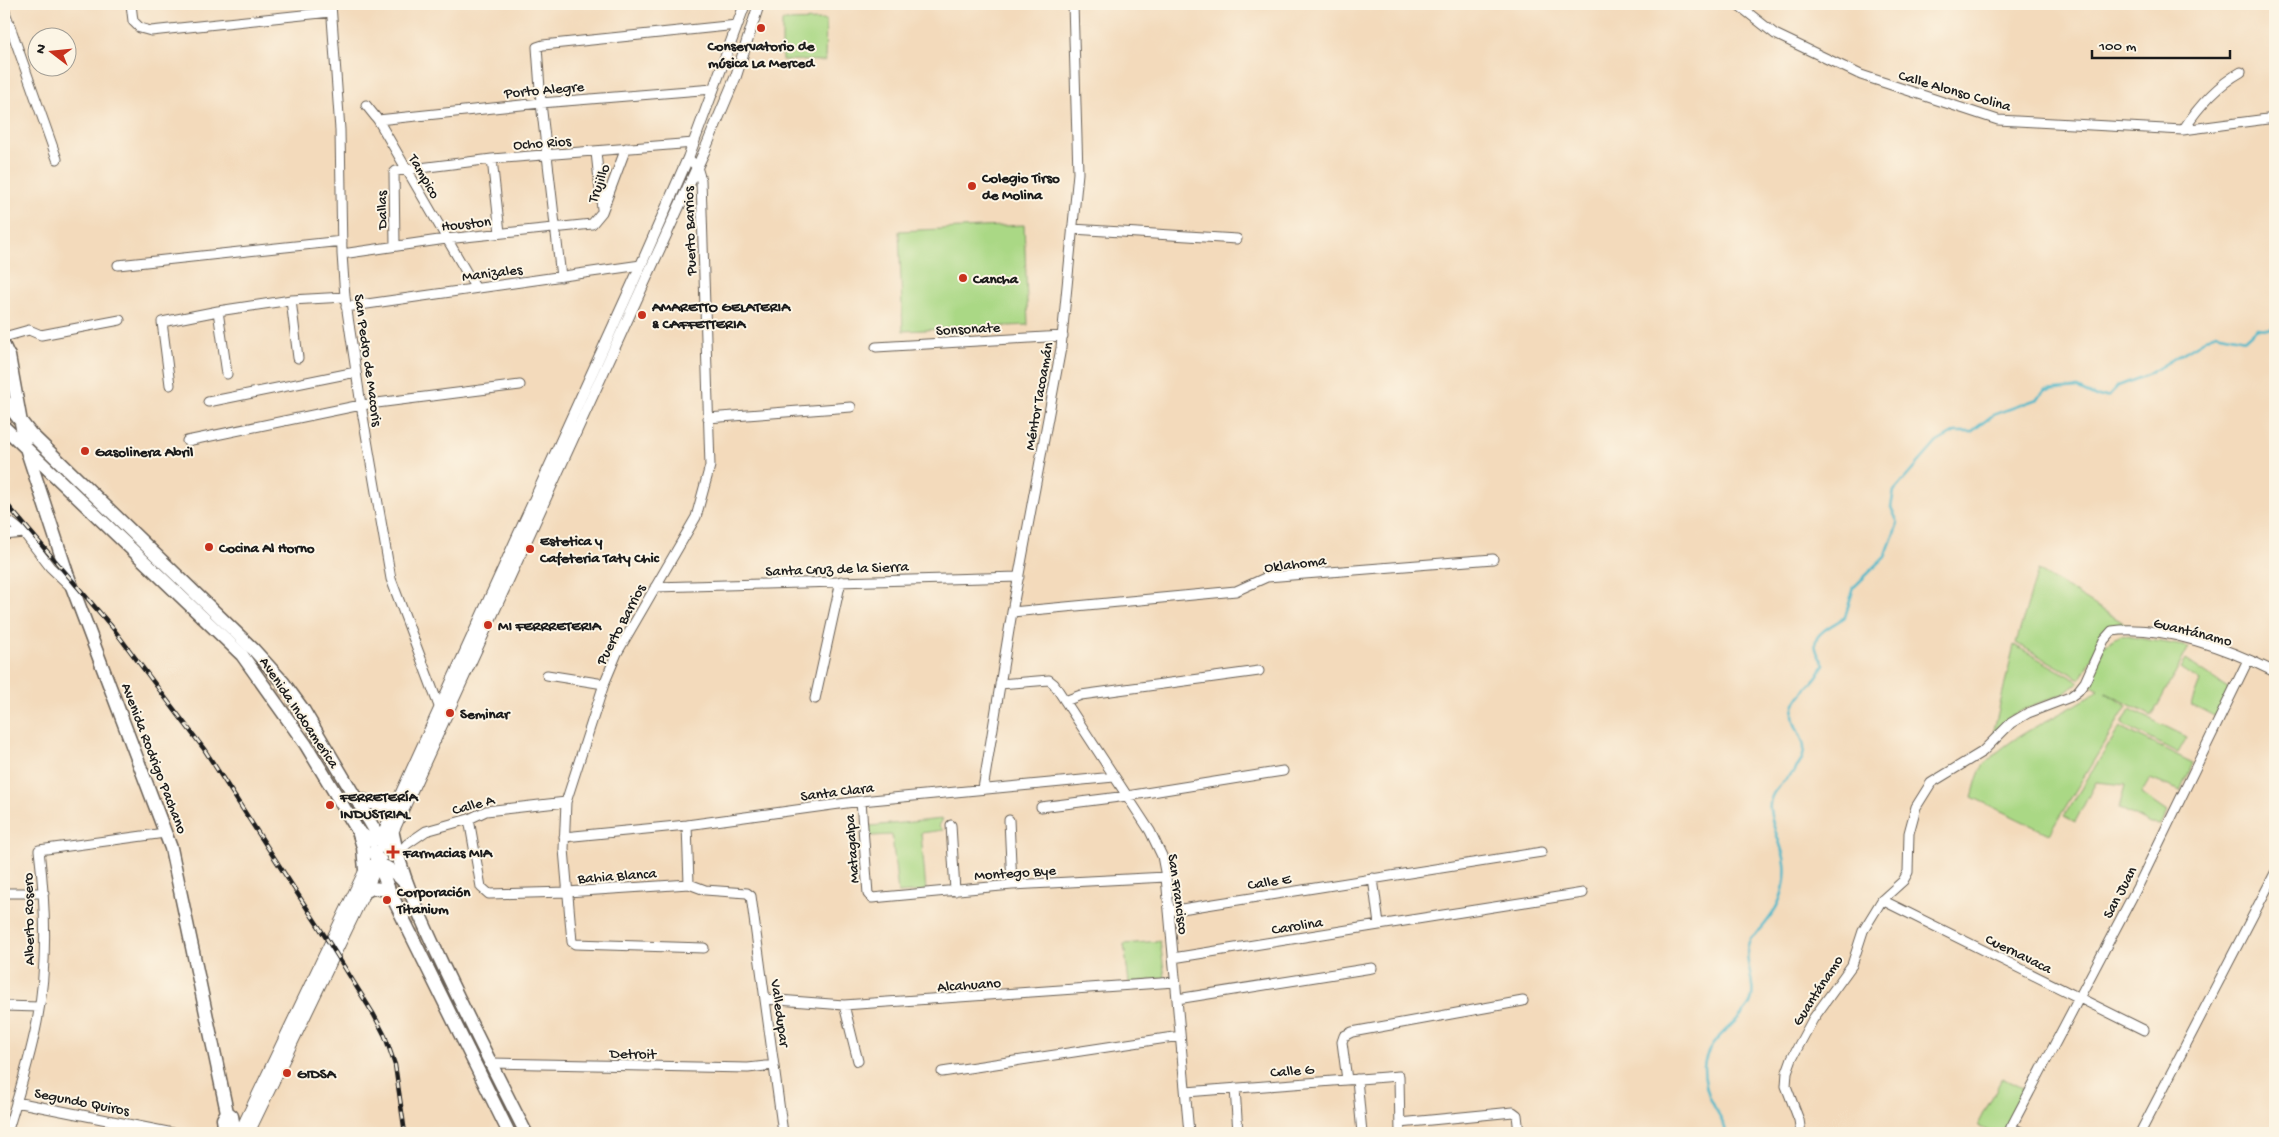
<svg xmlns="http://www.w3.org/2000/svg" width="2279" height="1137" font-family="'Gochi Hand',sans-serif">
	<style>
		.green { fill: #aad885; stroke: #637a50 }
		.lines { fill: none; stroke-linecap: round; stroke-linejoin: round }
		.stream { stroke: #4cb7c9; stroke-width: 2.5 }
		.primary-tunnel { stroke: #c8b49b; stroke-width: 12; stroke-dasharray: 12 6; stroke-linecap: butt }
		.minor-casing { stroke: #675e54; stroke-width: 11 }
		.tertiary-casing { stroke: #675e54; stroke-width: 12 }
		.secondary-casing { stroke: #675e54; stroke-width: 14 }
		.primary-casing { stroke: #675e54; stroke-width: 15 }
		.minor { stroke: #fff; stroke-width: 9 }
		.tertiary { stroke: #fff; stroke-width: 10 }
		.secondary { stroke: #fff; stroke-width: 11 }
		.primary { stroke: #fff; stroke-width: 12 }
		.rail-casing { stroke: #1c1c1c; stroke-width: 4.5 }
		.rail { stroke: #fcf5e5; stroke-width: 2.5; stroke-dasharray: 8; stroke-linecap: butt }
		.poi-dot { fill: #c8321e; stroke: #fcf5e5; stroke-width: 2 }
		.labels { text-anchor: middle; stroke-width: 4; stroke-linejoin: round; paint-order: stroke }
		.poi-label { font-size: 15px; font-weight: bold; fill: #1c1c1c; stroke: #fcf5e5; text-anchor: start }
		.street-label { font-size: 15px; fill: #1c1c1c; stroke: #fcf5e5 }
	</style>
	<rect width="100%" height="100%" fill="#fcf5e5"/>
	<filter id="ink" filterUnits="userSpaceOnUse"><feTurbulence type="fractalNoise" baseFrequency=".02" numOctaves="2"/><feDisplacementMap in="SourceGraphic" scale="10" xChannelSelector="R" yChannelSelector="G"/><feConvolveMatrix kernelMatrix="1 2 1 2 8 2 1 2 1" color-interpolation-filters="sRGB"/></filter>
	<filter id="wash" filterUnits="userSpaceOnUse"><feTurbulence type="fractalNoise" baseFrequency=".0096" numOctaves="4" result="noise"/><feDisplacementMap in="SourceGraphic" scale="20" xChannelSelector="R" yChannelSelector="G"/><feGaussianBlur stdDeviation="1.12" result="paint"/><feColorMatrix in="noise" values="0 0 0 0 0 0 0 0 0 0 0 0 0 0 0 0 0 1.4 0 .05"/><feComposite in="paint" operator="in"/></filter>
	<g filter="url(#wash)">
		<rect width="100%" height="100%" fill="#f3dabb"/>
		<path class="green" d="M826,20l-1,41 -43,-1v-39z
			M1024,225l4,100 -125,6 -4,-100z
			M2038,570l94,58 -25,1 -27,50 -64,-36z
			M2121,635l68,12 -37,69 -46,-23 21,13 -78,128 -77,-37c3,-9 5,-24 12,-32 32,-35 78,-48 115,-75l-11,-6 16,-39z
			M2014,645l65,37 -13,10 -56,24 -17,18z
			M2186,660l46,31 -14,27 -27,-14 9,-23 -19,-13z
			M2130,709l57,28 -9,16 -56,-29z
			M2120,727l73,36 -12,28 -31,-12 -9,15 26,18 -6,13 -11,-1 -31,-16 6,-23 -29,-3 -21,40 -11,-6z
			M943,819l-4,7 4,4 -22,3 5,58 -28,2 -6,-58 -21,1 -1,-10z
			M1160,941l5,37 -36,5 -5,-39z
			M2002,1078l24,12 -23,43h-9l-16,-8z"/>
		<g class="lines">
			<path class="stream" d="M1726,1133c-1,-11 -7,-17 -12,-27 -7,-12 -10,-25 -10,-39 2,-27 31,-41 44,-60 13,-19 -8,-47 2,-67 2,-4 8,-8 11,-11 10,-12 18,-23 22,-39 9,-35 -9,-50 -13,-80 -3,-23 23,-31 31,-49 10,-21 -8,-28 -8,-47 1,-17 14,-24 24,-37 3,-4 5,-9 7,-13 -21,-28 0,-33 21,-47l9,-30 31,-30 13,-34 -7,-16 3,-16 43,-49 18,-10h16l22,-17 44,-16 8,-8 32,-3 19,9 13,-1 9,-10 29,-11 69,-42 29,6 12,-11 11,1 7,-4"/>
		</g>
	</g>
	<g filter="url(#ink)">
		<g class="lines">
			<path class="primary-tunnel" d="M4,412l20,19
				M19,433l56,54
				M256,658l91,140 27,46
				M385,864l72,148 8,1"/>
			<defs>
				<path id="minor" d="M131,4l2,17 7,7 11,3 180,-19
					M331,4l9,126 2,124 3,43 16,108 30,174 49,130
					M1737,4l38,30 86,41 137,45 185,10 92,-12
					M4,9l53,150
					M366,105l12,15 97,167
					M378,120l163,-17 172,-14
					M2183,130c15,-23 33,-44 58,-58
					M596,152l6,57
					M688,158l9,9 4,13 9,286 -14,51 -79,136 -13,31 -38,118 -2,47 8,93 3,2 129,4
					M492,159l8,74
					M1072,229l165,10
					M395,246l-1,-73 2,-2 96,-12 202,-16
					M342,254l104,-15 146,-15 10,-12 24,-64
					M118,265l224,-24
					M561,277l-20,-174 -4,-56 6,-2 194,-20
					M291,300l7,58
					M346,307l295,-42
					M218,311l9,63
					M4,337l25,-7 12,5 79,-15
					M876,347l187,-11
					M170,385l-8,-63 56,-11 73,-11 54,-3
					M208,402l148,-30
					M708,418l143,-11
					M187,441l174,-36 159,-20
					M4,522h6l14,11
					M4,535l20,-2 26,34 21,20
					M655,587l364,-10
					M1012,612l224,-21 31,-14 226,-18
					M547,675l57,9
					M1000,684l49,-4 5,4 96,147 12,25 4,21 23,256
					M815,699l26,-118
					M1065,701l16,-6 178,-24
					M983,789l29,-177 49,-264 17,-175 -5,-169
					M861,801l7,93 4,4 140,-13 154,-8
					M1041,807l86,-11 156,-25
					M469,819l12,68 8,7 78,-2 122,-8 16,6 42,3 4,3 32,237
					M1009,820l3,65
					M687,825l2,59
					M951,825l4,66
					M564,837l123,-12 174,-24 253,-24
					M397,855l10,-11 19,-13 43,-12 17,-8 80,-9
					M4,893h40
					M1882,900l262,130
					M1169,911l373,-59
					M1379,925l204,-32
					M1173,958l206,-33 -6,-47
					M765,999l79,6 331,-23
					M1177,999l195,-31
					M844,1005l14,56
					M4,1006l35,1
					M491,1063l257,5 26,-3
					M942,1072l238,-36
					M1357,1079l5,54
					M1347,1080l-5,-38 2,-6 8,-4 171,-31
					M1235,1088l3,45
					M1186,1092l213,-16 1,57
					M16,1102l157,31
					M1400,1123l113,-11 4,3 2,18
					M2011,1127l12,6
					M7,1133c11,-36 23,-74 30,-111 11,-57 9,-115 2,-172l126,-17
					M1801,1133l-2,-13 -13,-34 1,-14 5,-14 21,-39 39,-54 11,-34 19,-31 21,-19 5,-9 1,-39 7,-26 15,-24 51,-31 29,-29 17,-10 42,-16 8,-6 7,-9 19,-42 8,-9c50,-7 119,19 163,41
					M2008,1133l131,-249 109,-224
					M2140,1133l135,-260"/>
				<path id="tertiary" d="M390,839l314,-687 32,-76 23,-72
					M379,841l262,-576 47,-107 57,-154
					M239,1133l128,-268
					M249,1133l132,-274"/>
				<path id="secondary" d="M4,345l5,11"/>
				<path id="primary" d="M9,356l16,89 43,131 103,272 56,264 5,4 3,17
					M4,400l26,33 224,217 29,32 21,29 82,138
					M4,427l238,228 64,90 52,86 13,10 22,-7c8,42 27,82 45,121 28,60 58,119 88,178
					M357,798c18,7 23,9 42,2
					M358,831l5,16 2,23
					M374,851l15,39 120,243
					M365,870c15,-14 30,3 41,14
					M363,893l9,-5 17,2
					M225,1133l-2,-14 4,-7"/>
			</defs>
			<use href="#minor" class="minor-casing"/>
			<use href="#tertiary" class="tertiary-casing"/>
			<use href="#secondary" class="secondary-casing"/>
			<use href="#primary" class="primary-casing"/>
			<use href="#minor" class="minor"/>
			<use href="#tertiary" class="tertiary"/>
			<use href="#secondary" class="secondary"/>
			<use href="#primary" class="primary"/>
			<defs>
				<path id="rail" d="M4,501l108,126 92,122 126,195 44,71 11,21 10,29 10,68"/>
			</defs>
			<use href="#rail" class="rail-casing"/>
			<use href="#rail" class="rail"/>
		</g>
	</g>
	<g class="poi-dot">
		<circle cx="761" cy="28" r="5"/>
		<circle cx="972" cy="186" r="5"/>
		<circle cx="963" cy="278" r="5"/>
		<circle cx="642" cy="315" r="5"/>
		<circle cx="85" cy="451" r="5"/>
		<circle cx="209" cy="547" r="5"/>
		<circle cx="530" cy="549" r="5"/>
		<circle cx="488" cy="625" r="5"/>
		<circle cx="450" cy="713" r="5"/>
		<circle cx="330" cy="805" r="5"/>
		<path d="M390.5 844.5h5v5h5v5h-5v5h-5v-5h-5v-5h5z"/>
		<circle cx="387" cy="900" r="5"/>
		<circle cx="287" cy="1073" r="5"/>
	</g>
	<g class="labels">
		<g class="poi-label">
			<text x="761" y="50" text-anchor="middle">Conservatorio de<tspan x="761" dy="17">música La Merced</tspan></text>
			<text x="982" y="182">Colegio Tirso<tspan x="982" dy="17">de Molina</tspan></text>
			<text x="973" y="283">Cancha</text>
			<text x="652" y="311">AMARETTO GELATERIA<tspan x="652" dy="17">&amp; CAFFETTERIA</tspan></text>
			<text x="95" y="456">Gasolinera Abril</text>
			<text x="540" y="545">Estetica y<tspan x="540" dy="17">Cafeteria Taty Chic</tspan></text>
			<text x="219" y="552">Cocina Al Horno</text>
			<text x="498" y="630">MI FERRRETERIA</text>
			<text x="460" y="718">Seminar</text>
			<text x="340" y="801">FERRETERÍA<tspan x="340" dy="17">INDUSTRIAL</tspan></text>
			<text x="403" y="857">Farmacias MIA</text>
			<text x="397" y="896">Corporación<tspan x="397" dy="17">Titanium</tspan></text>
			<text x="297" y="1078">GIDSA</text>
		</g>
		<g class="street-label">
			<text transform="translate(544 89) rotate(-5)" y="5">Porto Alegre</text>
			<text transform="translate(1955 90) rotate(16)" y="5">Calle Alonso Colina</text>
			<text transform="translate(542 142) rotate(-4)" y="5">Ocho Rios</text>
			<text transform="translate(425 176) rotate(60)" y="5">Tampico</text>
			<text transform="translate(598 183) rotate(-70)" y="5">Trujillo</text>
			<text transform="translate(381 210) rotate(-91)" y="5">Dallas</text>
			<text transform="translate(466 223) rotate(-6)" y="5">Houston</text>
			<text transform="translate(689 231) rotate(-92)" y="5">Puerto Barrios</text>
			<text transform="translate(492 272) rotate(-7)" y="5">Manizales</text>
			<text transform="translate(968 328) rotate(-3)" y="5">Sonsonate</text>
			<text transform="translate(369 360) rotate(82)" y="5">San Pedro de Macoris</text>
			<text transform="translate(1038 396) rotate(-80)" y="5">Méntor Tacoamán</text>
			<text transform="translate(1295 563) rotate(-7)" y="5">Oklahoma</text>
			<text transform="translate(837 568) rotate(-2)" y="5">Santa Cruz de la Sierra</text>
			<text transform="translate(620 624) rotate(-62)" y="5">Puerto Barrios</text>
			<text transform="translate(2193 631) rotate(14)" y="5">Guantánamo</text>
			<text transform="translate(300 712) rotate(56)" y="5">Avenida Indoamerica</text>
			<text transform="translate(155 758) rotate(69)" y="5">Avenida Rodrigo Pachano</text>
			<text transform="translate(837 791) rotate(-7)" y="5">Santa Clara</text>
			<text transform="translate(473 804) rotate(-15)" y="5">Calle A</text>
			<text transform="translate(851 849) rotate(-94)" y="5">Matagalpa</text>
			<text transform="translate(1015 872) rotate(-4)" y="5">Montego Bye</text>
			<text transform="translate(617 875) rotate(-4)" y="5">Bahia Blanca</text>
			<text transform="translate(1269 881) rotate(-9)" y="5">Calle E</text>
			<text transform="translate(2119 892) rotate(-62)" y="5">San Juan</text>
			<text transform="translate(1179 894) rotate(82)" y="5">San Francisco</text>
			<text transform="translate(28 919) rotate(-91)" y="5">Alberto Rosero</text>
			<text transform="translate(1297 925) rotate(-9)" y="5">Carolina</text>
			<text transform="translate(2019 953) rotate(26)" y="5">Cuernavaca</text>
			<text transform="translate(969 984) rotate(-4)" y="5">Alcahuano</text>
			<text transform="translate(1817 990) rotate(-57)" y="5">Guantánamo</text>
			<text transform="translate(781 1013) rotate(82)" y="5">Valledupar</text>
			<text transform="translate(633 1053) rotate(1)" y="5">Detroit</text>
			<text transform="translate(1292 1070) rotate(-4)" y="5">Calle G</text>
			<text transform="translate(82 1101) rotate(11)" y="5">Segundo Quiros</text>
		</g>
	</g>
	<rect width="2279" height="1137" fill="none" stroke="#fcf5e5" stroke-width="20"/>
	<g transform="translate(52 52) rotate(286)"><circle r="24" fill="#fcf5e5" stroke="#a29e95"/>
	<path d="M0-4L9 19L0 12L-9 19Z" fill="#c8321e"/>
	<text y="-8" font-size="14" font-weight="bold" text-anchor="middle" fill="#1c1c1c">N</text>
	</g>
	<path d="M2092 50v8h138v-8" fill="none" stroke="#1c1c1c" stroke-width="2.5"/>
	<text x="2099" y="50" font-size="15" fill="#1c1c1c" stroke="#fcf5e5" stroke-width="4" paint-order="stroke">100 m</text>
</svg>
